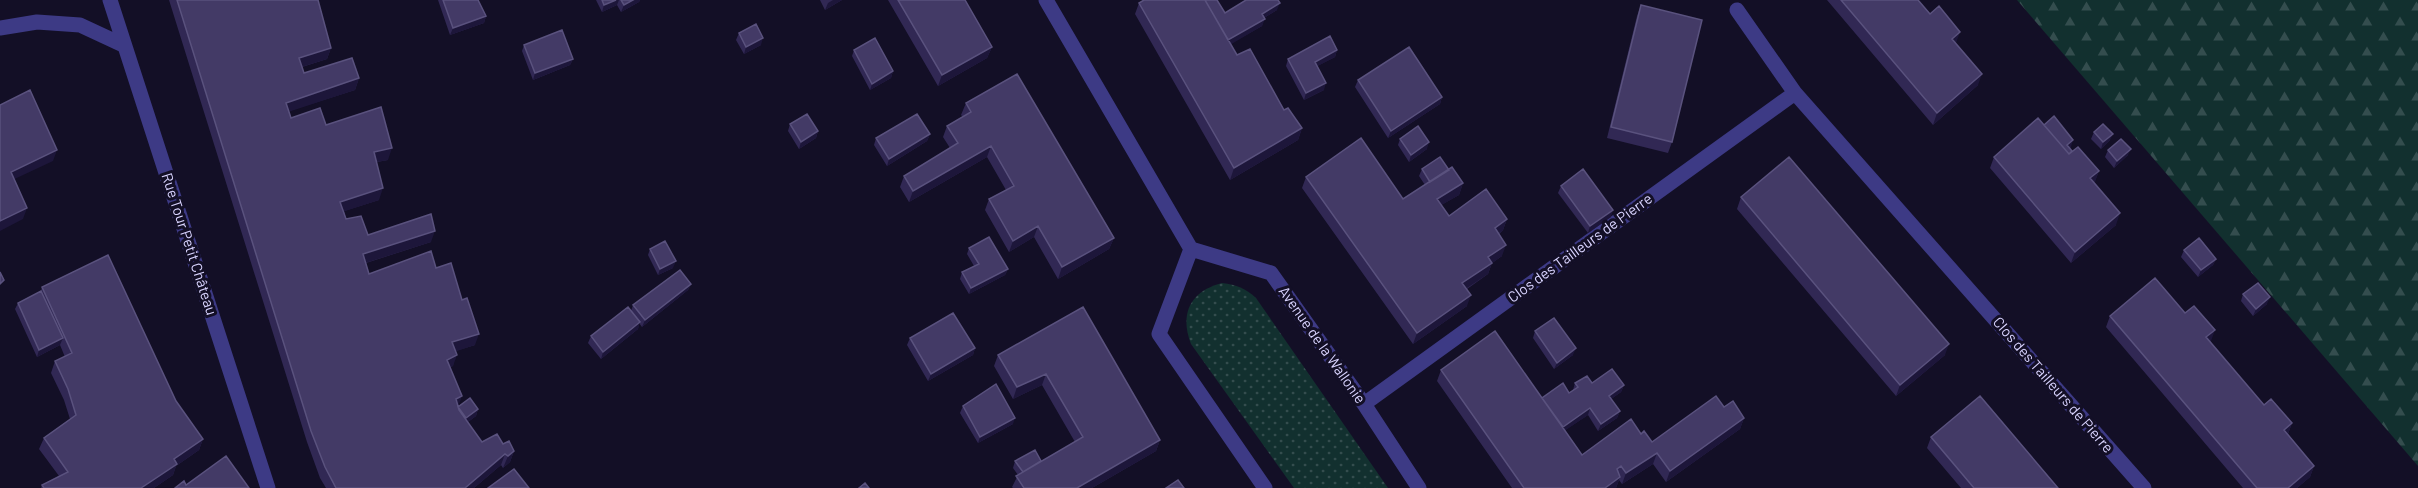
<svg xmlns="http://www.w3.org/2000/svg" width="2418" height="488" font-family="Barlow,sans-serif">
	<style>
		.grass { fill: url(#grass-dots) }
		.forest { fill: url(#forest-firs) }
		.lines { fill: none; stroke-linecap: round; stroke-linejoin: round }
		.minor { stroke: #3d3a85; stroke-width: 15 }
		.wall { fill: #312854 }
		.shaded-wall { fill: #1d163a }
		.building { fill: #433a66; stroke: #5a527e; stroke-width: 1.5 }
		.labels { text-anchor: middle; stroke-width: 6; stroke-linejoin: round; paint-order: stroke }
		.street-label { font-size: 15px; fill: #d9d4ff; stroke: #130f26 }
	</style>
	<defs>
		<pattern id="grass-dots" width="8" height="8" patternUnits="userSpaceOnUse" patternTransform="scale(1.5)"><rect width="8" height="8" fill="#12302f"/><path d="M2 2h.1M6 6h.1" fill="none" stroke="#344d4e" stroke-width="1.8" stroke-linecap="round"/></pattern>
		<pattern id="forest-firs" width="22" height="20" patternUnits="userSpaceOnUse" patternTransform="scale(1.5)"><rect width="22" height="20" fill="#12302f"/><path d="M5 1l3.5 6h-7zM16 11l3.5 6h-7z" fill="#344d4e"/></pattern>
	</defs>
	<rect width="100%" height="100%" fill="#130f26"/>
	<path class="grass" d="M1222,283c15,2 23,5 34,15l132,190h-94l-103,-144c-12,-31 0,-53 31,-61z"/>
	<path class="forest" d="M2017,0h401v466z"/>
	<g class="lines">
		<path class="minor" d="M110,0l158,488
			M1046,0l145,249 80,24 93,131 55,84
			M1737,10l58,83 349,395
			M0,28l37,-6 43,3 43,20
			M1191,249l-32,85 106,154
			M1364,404l431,-311"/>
	</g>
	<path class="wall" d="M169,0h149l13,48 -4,11 -25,8 2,6 55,5 -4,12 -66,21 2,7 35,7 62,35 -11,2 2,38 -35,11 2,8 22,16 63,7 -65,21 3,11 67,-6 39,77 -20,6 -2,15 -3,1 8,40 20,2 -2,7 -8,6 14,20 21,2 11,7 -4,11 -7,6 -2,-3 -27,23h-148l-6,-10 -13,-36z
		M438,0h40l8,16 -2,7 -34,12z
		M596,0h44l-1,2 -18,10 -4,-7 -15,7z
		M820,0h22l-17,10z
		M888,0h77l27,47 -5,11 -49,28z
		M1827,0h91l38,43 -1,1 23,41 -45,40z
		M1139,3l86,10 52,-3 -13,8 -2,8 -32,18 7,11 47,55 18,18 -4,12 -68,40 -95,-166z
		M1641,5l31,137 -4,11 -61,-15 30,-122z
		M739,33l22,12 -17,9 -8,-14z
		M524,45l49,14 -3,6 -37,15 -11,-29z
		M854,50l39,21 -2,7 -21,12 -18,-34z
		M1337,50l-2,7 -18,9 7,24 -20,10 -18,-34 2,-7z
		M1358,80l84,17 -2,7 -52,34 -33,-51z
		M966,103l148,135 -5,11 -51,30 -24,-42 -25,15 -24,-42 4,-11 17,-9 -19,-33 -78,45 -9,-15 4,-11 46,-28 -7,-11 4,-11 16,-9 -2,-2z
		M790,124l28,7 -2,7 -17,11 -11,-18z
		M2044,125l27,22 -2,1 3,3 27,20 -5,12 22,42 -45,38 -81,-95 4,-11z
		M2094,132l16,8 -9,9 -10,-10z
		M930,134l-3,7 -40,25 -13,-21 2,-7z
		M1400,139l27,10 -18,13 -11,-17z
		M2108,150l20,5 -14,13 -9,-11z
		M1422,169l27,1 14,13 -4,12 -18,10 8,11 58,3 -4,11 -4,4 3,22 -10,7 -4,11 -21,15v17l-54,38 -111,-156 4,-11 97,22 22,-14 -6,-9z
		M1561,186l50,31 -23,16 -30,-40z
		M1741,197l204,158 -49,41 -159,-187z
		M969,248l39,21 -3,6 -36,19 -9,-15 2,-7 12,-6 -7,-12z
		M650,249l23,19 -15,7 -10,-20z
		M2184,250l32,9 -3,6 -15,12 -17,-20z
		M691,284l-3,6 -46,37 -3,-4 -1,6 -37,30 -13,-16 3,-7 40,-25 2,-6z
		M42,287l134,114 27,38 -4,11 -23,16 -3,9 -19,13h-113l1,-3 17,-9 -20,-27 5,-11 26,-19 -6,-19 -13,-27 4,-12 10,-4 -5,-12 -23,12 -22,-48 3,-6 23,-12z
		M2243,294l24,10 -14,12 -12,-15z
		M1083,307l77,133 -4,11 -64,37h-79l-1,-1 6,-12 -5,-7 2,-7h26l34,-19 -33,-57 -29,14 -19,-33 4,-11z
		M2185,313l26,28 -1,1 54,63 28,18 -4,11 26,32 -4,11 -13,11h-54l-137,-161 4,-11z
		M1535,331l38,24 -19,14 -21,-31z
		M910,338l65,10 -2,7 -45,26 -21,-36z
		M1441,370l101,28 27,-5 4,-3 2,-7 49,2 -3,7 -10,7 9,12 -3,7 -19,13 -10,-16 -23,15 17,25 59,-21 11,8 72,-35 20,11 -4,11 -74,53 -13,-18 -31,20 -3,-4 -3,8h-104l-75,-107z
		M963,406l50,18 -35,19 -18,-30z
		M1931,437l127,51h-97l-34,-40z"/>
	<path class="shaded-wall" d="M616,0h3l-2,5 -15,7 2,-7z
		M633,0h7l-1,2 -18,10 3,-7z
		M833,0h9l-17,10 3,-7z
		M1280,3l-3,7 -18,11 3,-7z
		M486,16l-2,7 -34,12 3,-7z
		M1265,19l-3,7 -39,23 2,-7z
		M1960,32l-4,11 -8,8 4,-12z
		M763,38l-2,7 -17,9 2,-7z
		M992,47l-5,11 -49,28 4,-11z
		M331,48l-4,11 -32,10 4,-11z
		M1337,50l-2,7 -23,12 3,-7z
		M573,59l-3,6 -37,15 2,-7z
		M893,71l-2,7 -21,12 2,-6z
		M1982,74l-4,11 -45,40 4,-12z
		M359,78l-4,12 -73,24 4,-11z
		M1326,83l-2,7 -20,10 2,-7z
		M1442,97l-2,7 -52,34 3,-7z
		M1302,128l-4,12 -68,40 4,-12z
		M818,131l-2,7 -17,11 2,-7z
		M930,134l-3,7 -40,25 2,-7z
		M2113,134l-3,6 -9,9 2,-7z
		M2073,140l-2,7 -7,5 3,-7z
		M1429,142l-2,7 -18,13 2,-7z
		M991,146l-4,11 -78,45 4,-11z
		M392,148l-4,12 -18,3 4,-11z
		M2131,149l-3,6 -14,13 3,-7z
		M57,150l-4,11 -47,22 5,-11z
		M2099,171l-4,11 -9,8 4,-12z
		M1463,183l-4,12 -26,15 4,-11z
		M383,188l-4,12 -43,14 4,-12z
		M27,208l-4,11 -23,12v-10z
		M1613,210l-2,7 -23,16 2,-7z
		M2120,213l-4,12 -45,38 4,-11z
		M1507,219l-4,11 -12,9 4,-11z
		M1038,226l-4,11 -25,15 4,-11z
		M435,231l-4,11 -72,23 4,-11z
		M1114,238l-5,11 -51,30 4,-12z
		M1506,245l-4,11 -18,13 4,-12z
		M2216,259l-3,6 -15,12 3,-7z
		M676,261l-3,7 -15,7 2,-6z
		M1492,263l-4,11 -30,20 4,-11z
		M1008,269l-3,6 -36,19 2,-6z
		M691,284l-3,6 -46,37 3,-7z
		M1471,295l-4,11 -54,38 4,-11z
		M2270,297l-3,7 -14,12 3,-7z
		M640,322l-2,7 -37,30 2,-7z
		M2215,330l-4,11 -9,8 4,-12z
		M479,334l-4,11 -27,9 4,-12z
		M63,338l-3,7 -23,12 2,-7z
		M1949,344l-4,11 -49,41 4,-11z
		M975,348l-2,7 -45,26 3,-7z
		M1576,348l-3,7 -19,14 3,-6z
		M457,355l-4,11 -11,5 5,-11z
		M1046,374l-4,11 -29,14 4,-12z
		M1624,385l-3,7 -15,11 3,-7z
		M462,396l-4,11 -2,-8z
		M1590,408l-2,7 -31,21 2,-7z
		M478,409l-2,7 -12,9 2,-7z
		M1620,411l-3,7 -19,13 3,-7z
		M1015,418l-2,6 -35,19 2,-6z
		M1744,418l-4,11 -74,53 4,-11z
		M2292,423l-4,11 -4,-4z
		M203,439l-4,11 -23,16 -3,9 -19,13h-13l33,-29z
		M1160,440l-4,11 -64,37h-15z
		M514,451l-4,11 -7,6 5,-12z
		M1657,453l-4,11 -31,20 4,-11z
		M505,454l-4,11 -27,23h-9z
		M2314,466l-4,11 -13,11h-9z
		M1620,477l-4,11h-11z"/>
	<path class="building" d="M177,0h141l13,48 -32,10 5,15 48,-15 7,20 -73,25 5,15 29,-10 6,17 55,-18 11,41 -18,4 9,36 -43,14 6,17 15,-3 7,19 63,-21 4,17 -72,23 6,20 62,-23 5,17 15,-5 11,37 5,-2 12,36 -27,8 5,13 -10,5 15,36 -6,3 3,11 23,32 15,-8 6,10 6,-3 5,10 -6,5 -3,-2 -40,34h-129l-11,-21 -14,-36z
		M443,0h35l8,16 -33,12z
		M602,0h14l-12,5z
		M621,0h12l-9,5z
		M898,0h67l27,47 -50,28z
		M1144,0h61l32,55 13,-6 34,61 4,-2 14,20 -68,40 -95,-165z
		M1205,0h12l8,13 21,-13h32l2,3 -18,11 3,5 -37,21z
		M1841,0h77l12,14 9,-8 21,26 -8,7 30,35 -45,39z
		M1641,5l61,15 -30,122 -61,-15z
		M756,24l7,14 -17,9 -7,-14z
		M562,30l11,29 -38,14 -11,-28z
		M1330,36l7,14 -22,12 11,21 -20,10 -18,-34z
		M875,38l18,33 -21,13 -18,-34z
		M1409,47l33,50 -51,34 -33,-51z
		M1017,74l97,164 -52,29 -24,-41 -25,15 -24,-42 25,-13 -23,-40 -78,45 -9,-15 54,-33 -11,-17 24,-14 -5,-9z
		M30,90l27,60 -46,22 16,36 -27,13v-116z
		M807,114l11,17 -17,11 -11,-18z
		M917,114l13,20 -41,25 -13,-21z
		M2054,116l19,24 -6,5 5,6 -3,3 -25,-29z
		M2038,118l31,36 9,-7 21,24 -9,7 30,35 -45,39 -81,-95z
		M2103,124l10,10 -10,8 -9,-10z
		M1418,126l11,16 -18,13 -11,-16z
		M1361,138l42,61 49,-32 11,16 -26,16 12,17 37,-27 21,30 -12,9 11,17 -18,12 4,6 -30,20 9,12 -54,38 -111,-156z
		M2121,139l10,10 -14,12 -9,-11z
		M1440,157l9,13 -19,12 -8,-13z
		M1789,157l160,187 -49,41 -159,-188z
		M1583,169l30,41 -23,16 -29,-40z
		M989,237l19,32 -37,19 -9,-16 17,-8 -10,-16z
		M2199,238l17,21 -15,11 -17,-20z
		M665,241l11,20 -16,8 -10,-20z
		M108,255l68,146 27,38 -29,20 3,5 -36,24h-97l-2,-3 26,-13 -24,-34 32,-23 -8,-26 -13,-28 17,-8 -30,-66z
		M680,270l11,14 -46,36 -12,-15z
		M0,272l4,8 -4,4z
		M2155,278l30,35 9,-7 21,24 -9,7 58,68 7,-6 21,24 -8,7 30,36 -26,22h-31l-147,-172z
		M2258,283l12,14 -14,12 -13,-15z
		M41,291l22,47 -24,12 -21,-47z
		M628,307l12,15 -37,30 -12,-16z
		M1083,307l77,133 -83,48h-53l-8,-12 67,-39 -37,-63 -29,13 -19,-32z
		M953,313l22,35 -44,26 -21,-36z
		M1554,318l22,30 -19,15 -22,-32z
		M1495,331l87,124 49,-36 10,15 3,-3 8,11 64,-46 8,11 9,-6 11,17 -74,53 -13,-18 -31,20 -5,-7 -4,3 3,8 -15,11h-81l-83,-118z
		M1612,369l12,16 -15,11 11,15 -19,13 -11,-16 -27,19 -21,-29 21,-15 6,10 9,-6 -3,-4 12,-7 5,7z
		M996,384l19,34 -35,19 -17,-31z
		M1980,396l78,92h-84l-43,-51z
		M470,398l8,11 -12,9 -8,-11z
		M1035,450l6,11 -18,11 -8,-11z
		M226,456l23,32h-74l9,-7 2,4z
		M514,469l15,19h-41z
		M1178,480l6,8h-18z
		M865,483l4,5h-10z"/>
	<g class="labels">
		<g class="street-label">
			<text transform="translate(189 244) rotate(72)" y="5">Rue Tour Petit Château</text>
			<text transform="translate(1580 248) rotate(-36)" y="5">Clos des Tailleurs de Pierre</text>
			<text transform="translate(1322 345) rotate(55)" y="5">Avenue de la Wallonie</text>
			<text transform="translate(2053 385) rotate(49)" y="5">Clos des Tailleurs de Pierre</text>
		</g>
	</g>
</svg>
